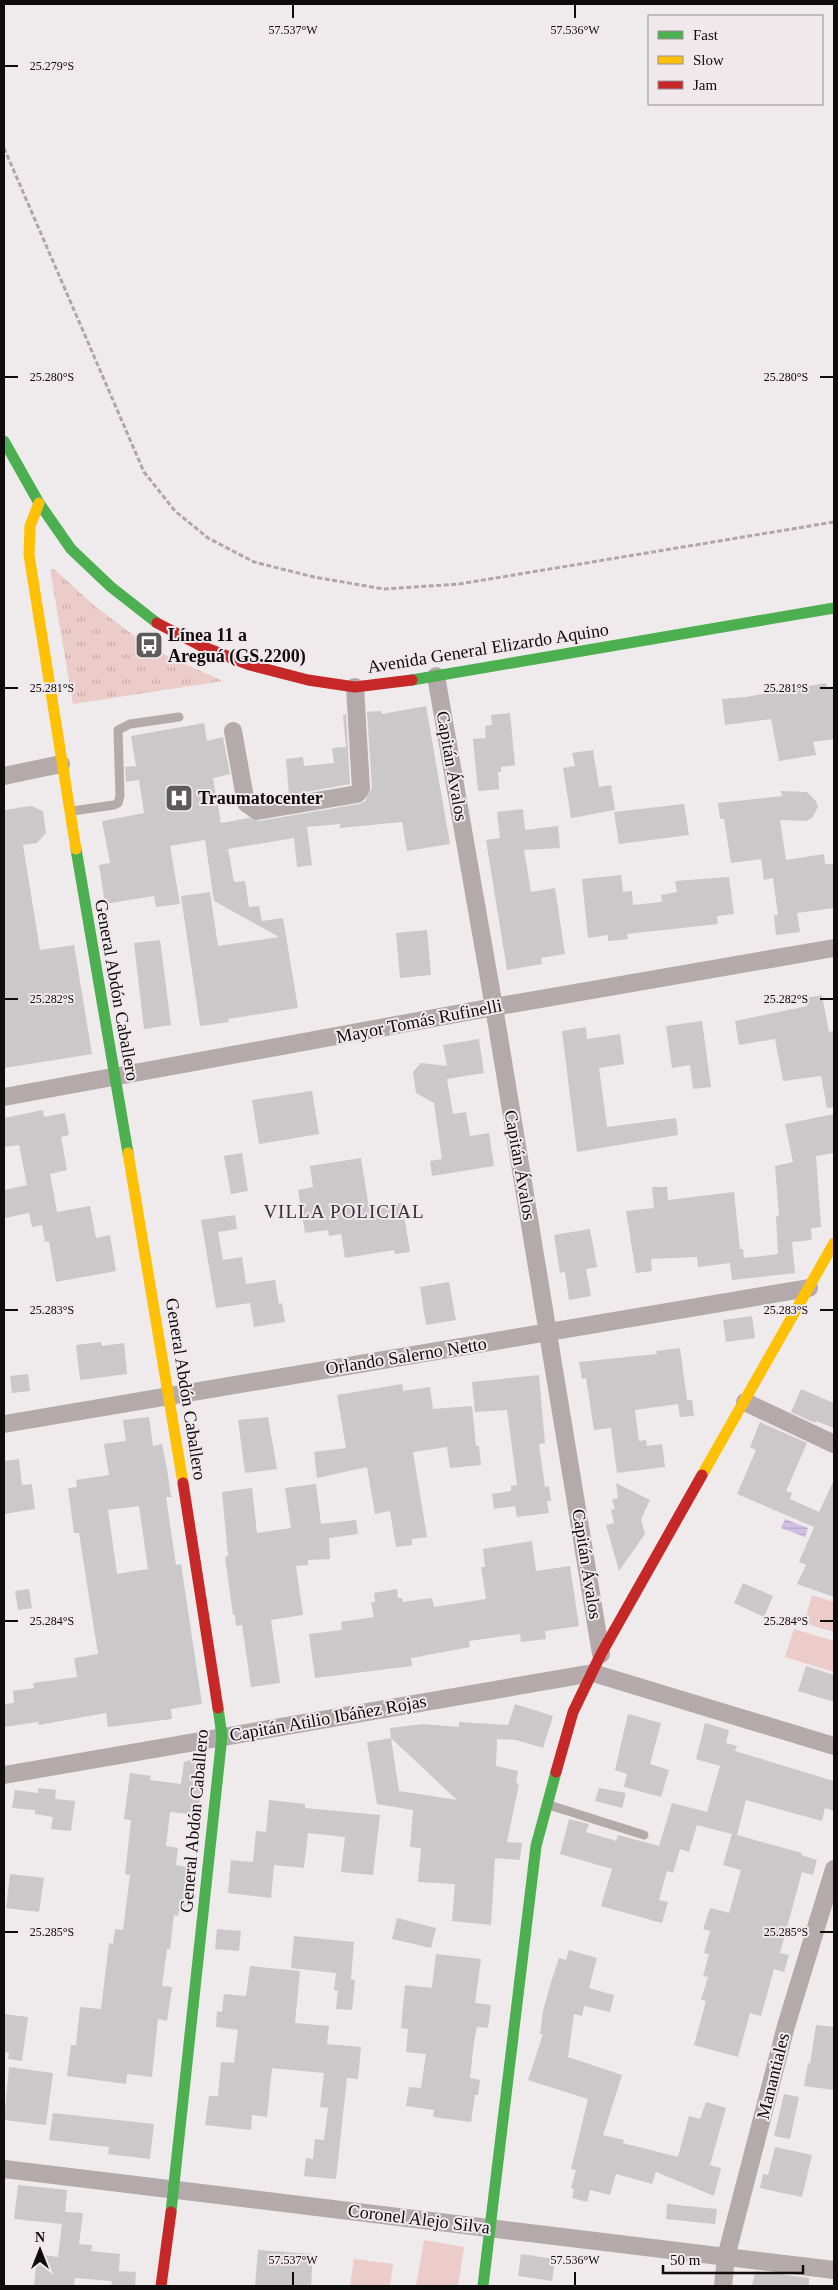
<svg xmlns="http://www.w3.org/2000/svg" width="838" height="2290" font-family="Georgia,serif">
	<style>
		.park { fill: url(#park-tufts) }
		.pitch { fill: #ebccc9 }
		.water { fill: url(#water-rules) }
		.building { fill: #cbc8ca; fill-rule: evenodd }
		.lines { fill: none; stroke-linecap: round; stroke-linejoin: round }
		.path { stroke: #aea7a8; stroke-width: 3; stroke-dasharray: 5 2.5; stroke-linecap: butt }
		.lane { stroke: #b4aaab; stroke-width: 9 }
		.street { stroke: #b4aaab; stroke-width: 18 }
		.fast { stroke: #4caf50; stroke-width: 11 }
		.slow { stroke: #ffc107; stroke-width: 11 }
		.jam { stroke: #c62828; stroke-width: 11 }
		.ticks { fill: none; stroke: #0e0c0d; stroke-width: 2 }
		.labels { text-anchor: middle; stroke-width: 4; stroke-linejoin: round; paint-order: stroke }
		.poi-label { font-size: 18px; font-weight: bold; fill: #0e0c0d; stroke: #f1e8ec; text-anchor: start }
		.street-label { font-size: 18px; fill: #0e0c0d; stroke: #f1e8ec }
		.neighbourhood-label { font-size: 19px; letter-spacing: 1px; fill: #373134; stroke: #f1e8ec }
		.ticks-label { font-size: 12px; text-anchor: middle; fill: #0e0c0d; stroke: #f1e8ec; stroke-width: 4; stroke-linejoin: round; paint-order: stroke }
	</style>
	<defs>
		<pattern id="park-tufts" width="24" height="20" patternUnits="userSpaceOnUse" patternTransform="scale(1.25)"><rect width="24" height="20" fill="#ebccc9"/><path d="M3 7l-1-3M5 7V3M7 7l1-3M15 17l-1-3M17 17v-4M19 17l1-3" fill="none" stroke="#c8aeab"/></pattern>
		<pattern id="water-rules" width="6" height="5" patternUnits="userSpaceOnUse" patternTransform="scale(1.25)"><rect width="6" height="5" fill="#d2bfe4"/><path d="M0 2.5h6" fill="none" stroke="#b3a3c2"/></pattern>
	</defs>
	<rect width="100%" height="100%" fill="#efeaec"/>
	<path class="park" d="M54,569l42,38 40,30 31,19 56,25 -150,23 -22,-129v-5z"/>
	<path class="pitch" d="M812,1595l22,7v30l-30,-9z
		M794,1629l40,12v31l-49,-15z
		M424,2240l40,7 -6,39h-42z
		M354,2259l39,5 -3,22h-40z"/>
	<path class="water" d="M785,1519l23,9 -3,9 -24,-9z"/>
	<path class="building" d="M826,683l1,5 7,-2v53l-21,3 3,13 -37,6 -8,-42 -46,6 -3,-26 24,-2z
		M426,706l24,138 -43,7 -5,-29 -62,6v-4l-33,3 5,38 -15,2 -3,-29 -66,11 6,33 11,-1 4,26 10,-1 3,15 21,-3 15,90 -70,11 1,3 -29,4 -19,-130 29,-4 8,54 61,-9 -65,-36 -9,-61 -35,6 10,58 -24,3 -2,-11 -49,8 -6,-39 11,-2 -8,-42 42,-8 -5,-33 -13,2 -1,-15 11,-1 -5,-30 73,-13 3,18 16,-4 7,37 -17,4 8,45 28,-5 10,3 100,-17 6,-3 7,-13 -5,-76 14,-1 1,3z
		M510,713l5,52 -14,2v5h-3l1,17 -21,2 -5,-52 13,-1 -1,-12 7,-1 -1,-10z
		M346,714l4,70 -61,11 -3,-36 17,-2 1,9 30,-3 -2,-15 14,-1 -3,-32z
		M593,750l6,37 12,-2 4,25 -44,8 -8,-50 12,-2 -3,-13z
		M781,791l26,1 9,9 2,6 -6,11 -6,3 -26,-1 6,40 38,-6 1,10h9v44l-37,5 3,19 -24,3 -2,-20h4l-5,-37 -9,2 -3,-21 -30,4 -7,-44h-4l-2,-16 64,-7z
		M684,804l5,31 -70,9 -5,-32z
		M31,806l12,5 3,22 -9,10 -14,2 17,105 34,-5 18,109 -88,14v-258z
		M523,809l2,21 33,-4 2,22 -36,2 7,42 24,-4 10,66 -24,4 1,6 -35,6 -21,-130 14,-2 -3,-26z
		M621,875l2,17 9,-1 1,14 29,-3 -1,-7 16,-3 -2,-11 54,-4 5,37 -17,2 1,8 -91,10 1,5 -20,2v-6l-20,3 -6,-59z
		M427,930l4,45 -31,3 -4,-45z
		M160,940l11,85 -27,4 -10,-86z
		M822,995l7,37 5,-1v76l-7,1 -6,-32 -38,5 -8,-42 -36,6 -4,-24 72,-15 -1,-8z
		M702,1021l9,66 -18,2 -3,-24 -18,3 -6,-42z
		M586,1027l1,12 33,-5 4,30 -25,4 8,59 69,-9 2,17 -101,17 -15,-121z
		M479,1039l5,34 -37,6 6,35 13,-2 4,24 19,-3 5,33 -62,10 -2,-15 12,-2 -8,-56 -18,-10 -3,-21 8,-9 26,3 -4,-21z
		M312,1091l7,43 -60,10 -7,-44z
		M43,1110l1,7 21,-4 4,22 -8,2 6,33 -17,4 7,38 33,-6 6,32 14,-3 6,36 -60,11 -7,-41 -4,1 -3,-17 -10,2 -3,-14 -25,5v-28l23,-5 -8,-40 -15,2v-29z
		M834,1114v39l-18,3 5,71 -10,1 1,12 -20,2 3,31 -63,7 -2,-17 -32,4 -1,-10 -46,2 1,12 -16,2 -10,-62 28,-3 -2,-21h15l1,13 66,-8 6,57h3l1,9 34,-4 -2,-38h3l-4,-50 18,-4 -8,-38z
		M242,1153l6,38 -17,3 -7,-38z
		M361,1158l8,50 33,-5 8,49 -15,2 -1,-4 -49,8 -4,-24 -12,2 -1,-6 -23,3 -7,-43 15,-3 -3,-21z
		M235,1215l2,14 -19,3 5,28 19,-3 4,27 29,-4 4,24 3,-1 3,19 -31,5 -4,-24 -34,5 -15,-88z
		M590,1229l7,38 -11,2 5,27 -22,4 -4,-28 -5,1 -6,-38z
		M449,1282l7,38 -30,5 -6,-38z
		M752,1316l3,22 -29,4 -3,-22z
		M101,1342l1,4 22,-3 3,31 -47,6 -4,-35z
		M680,1348l7,52h5l2,16 -14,1 -2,-13 -43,6 4,31 7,-1 1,6 15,-2 3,23 -48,6 -6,-45 -17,2 -8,-52 -4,1 -3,-17 78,-8 -1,-3z
		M28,1374l2,17 -18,2 -2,-17z
		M539,1375l6,68 -6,1 6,43 4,-1 2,15h-4l2,12 -32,4 -2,-11 -21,3 -2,-15 19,-3v-5l6,-1 -10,-75 -32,2 -3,-30z
		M402,1384l1,7 27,-4 3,22 39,-3 4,40h3l2,19 -31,3 -3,-21 -34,5 14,85 -15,2v6l-16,2 -6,-36 -15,3 -8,-47 -50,11 -3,-26 32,-4 -9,-53z
		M801,1389l33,14v25l-18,-7 -1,2 -24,-11z
		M149,1417l4,29 9,-2 5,25 4,28h-5l10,68 5,-1 21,140 -31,5 1,10 -64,8 -2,-14 -67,12 -1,-3 -34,5v-23l10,-1 -1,-12 21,-3 -1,-5 44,-6 -3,-19 24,-4 -19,-121h-5l-6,-45 9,-1 -1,-7 33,-5 -5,-31 22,-3 -3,-21zM139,1506l9,63 -31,5 -9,-64z
		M268,1417l9,52 -32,4 -7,-53z
		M760,1422l47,21 -21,48 6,2 -2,6 29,13 15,-32v117l-37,-13 9,-19 -7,-3 15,-35 -77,-33 19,-44 -6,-3z
		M19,1459l3,26 10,-1 3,25 -31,5v-53z
		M616,1483l34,17 -9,19 4,15 -26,37 -13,-46 8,-2 -3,-13 4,-1 -3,-9 6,-2z
		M316,1484l5,40 35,-4 2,14 -29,4 1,21 -22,1v5l-12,1 7,49 -32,5 9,63 -29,4 -9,-62 -6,1 -1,-11h-2l-8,-58 3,-1 -6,-64 30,-4 5,45 34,-5 -6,-40z
		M532,1541l4,30 34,-5 9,60 -34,5 1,8 -25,3 -1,-8 -51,7 1,6 -59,11 1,8 -97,12 -6,-44 33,-4 -1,-8 33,-5 -3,-15h4l-1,-9 23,-4 1,9h4l1,4 29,-4 2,9 52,-8 -5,-32h4l-2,-18z
		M743,1583l30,13 -9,21 -30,-14z
		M29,1589l3,19 -14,2 -3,-19z
		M806,1666l28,9v27l-36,-11z
		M515,1704l38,12 -10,32 -27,-8 -19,-1 -1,27 22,5 -2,12 3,1 -12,58 15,1 -2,17 -25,-2 -4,67 -39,-4 3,-37 -37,-2 3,-34 -11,-1 3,-37 -36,-6 -10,-62 24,-4 8,53 58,9 -66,-62 -1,-10 33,-4 36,3v-5l49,3z
		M628,1714l33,9 -11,41 19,6 -8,27 -37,-10 3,-13 -12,-4z
		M705,1723l24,7 -3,13 11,3 -2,5 99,30v30l-9,-3 -3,13 -76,-21 -9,35 65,18 -1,2 16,5 -4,15 -11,-3 -22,81 9,2 -5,17 -10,-3 -13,47 -11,-3 -12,44 -44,-12 12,-44 -5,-1 7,-23 -5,-1 6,-22 -5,-1 6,-22 -7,-2 7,-21 19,5 12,-43 -18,-5 9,-31 -35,-9 -8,27 -9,-3 -7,24 -6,-2 -8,29 9,2 -6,21 -61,-17 11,-37 -52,-15 9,-35 20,5 -3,8 30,9 2,-6 41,11 13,-43 35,9 13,-46 -24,-7z
		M195,1759l9,6 -6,50 -28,-3 -4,34 12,2 -2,17 16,3 -2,14h-3l-2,25 -5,-1 -2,10 -4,-1 -4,34h-3l-5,37 10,1 -5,34 -9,-2 -6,58 -25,-3 -1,10 -59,-8 4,-31h5l4,-38 21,2 8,-66 4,1 2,-15 8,1 7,-55 -5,-1 6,-54 -7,-1 6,-46 21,3 -1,4 31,4 3,-22z
		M38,1788l18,2 -1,9 20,2 -4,30 -20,-2 2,-12 -18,-3v-4l-23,-2 3,-18 23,3z
		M599,1788l27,5 -4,15 -27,-7z
		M269,1800l36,4v4l75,7 -7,60 -32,-3 4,-35 -37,-4 -4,35 -30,-3 -3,33 -43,-5 3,-33 22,2 3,-31 10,1z
		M10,1874l34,4 -5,34 -33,-4z
		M397,1918l39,10 -5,20 -39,-9z
		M217,1929l24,2 -2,20 -24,-2z
		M294,1936l60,6 -3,37 4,1 -3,30 -16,-1 2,-18 -4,-1 2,-17 -45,-5z
		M569,1950l28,8 -8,30 25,7 -4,17 -26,-6 -2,10 -8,-2 -6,43 54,18 -19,60 21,5 -1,3 55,14 11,-41 11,3 6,-17 20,6 -16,57 11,3 -7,28 -58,-24 -4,12 -36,-10 -6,21 -20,-5 -3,12 -15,-4 2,-9 -3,-1 5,-18 -5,-1 17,-70 -60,-19 15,-46h-3l3,-23 8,-29 8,-24 7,2z
		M436,1954l45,5 -6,44 16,2 -3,23 -11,-1 -3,15 -4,36 10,2 -2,15h-3l-4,27 -38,-5 1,-7 -28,-4 3,-19 12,1 5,-34 -20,-2 2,-23 -7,-1 4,-43 27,3z
		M250,1966l50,5 -5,52 34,3 -2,18 34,3 -3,32 -11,-1 -11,101 -32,-3 2,-18 7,1 2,-20 9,1 4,-32 -8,-1 4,-34 -52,-5 -5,49 -15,-2 -1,15 -46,-5 4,-29h9l3,-34 13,1 4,-33 -22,-3 1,-16 5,1 2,-18 22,2z
		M4,2014l24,3 -6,44 -14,-2 1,-6 -5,-1z
		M816,2025l18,2v63l-30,-4 4,-23 2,1z
		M9,2067l44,6 -7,52 -42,-5z
		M784,2094l15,3 -9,42 -16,-3z
		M53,2113l101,11 -4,35 -42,-5 1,-7 -60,-7z
		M775,2147l37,8 -10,42 -42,-9 3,-14 5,1z
		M18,2185l49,5 -2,22 18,1 -4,31 13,1 -1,6 29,3 -1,17 17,1 -1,14h-24l1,-5 -37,-3 -1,8h-40l3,-32 21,3 4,-33 -48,-5z
		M667,2204l50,5 -2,15 -49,-5z
		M258,2250l55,4 -2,32h-56z
		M521,2254l34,5 -3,22 -34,-5z
		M755,2271l54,7v8h-57z"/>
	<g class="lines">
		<path class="path" d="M4,148l140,324 31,39 33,27 46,24 60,15 70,12 75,-5 375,-62"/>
		<path class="lane" d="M72,811l42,-6 4,-2 2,-7 -2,-66 12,-6 49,-7
			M549,1805l95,30"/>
		<path class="street" d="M436,676l58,331 107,647
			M233,731l13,72 11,8 100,-17 4,-5 -6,-102
			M4,776l57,-12
			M4,1097l490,-90 340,-59
			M745,1402l89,42
			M4,1424l805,-136
			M4,1775l589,-102 241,73
			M4,2169l830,101
			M723,2286l3,-29 60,-231 48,-157"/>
		<path class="fast" d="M4,441l35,62 32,46 40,38 46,36
			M412,680l422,-72
			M76,849l52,304
			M171,2212l51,-476 -4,-28
			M483,2286l53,-440 20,-74"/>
		<path class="slow" d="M39,503l-9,23 -1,29 47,294
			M128,1153l55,330
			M702,1475l132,-232"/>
		<path class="jam" d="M157,623l44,23 49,19 58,15 47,7 57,-7
			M183,1483l35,225
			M556,1772l17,-60 28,-58 101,-179
			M161,2286l10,-74"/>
	</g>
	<path class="ticks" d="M293,5v13M575,5v13M5,66h13M5,377h13M820,377h13M5,688h13M820,688h13M5,999h13M820,999h13M5,1310h13M820,1310h13M5,1621h13M820,1621h13M5,1932h13M820,1932h13M293,2272v13M575,2272v13"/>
	<defs>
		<symbol id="bus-square" viewBox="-11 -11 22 22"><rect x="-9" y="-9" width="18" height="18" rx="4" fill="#5d5a5b" stroke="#f1e8ec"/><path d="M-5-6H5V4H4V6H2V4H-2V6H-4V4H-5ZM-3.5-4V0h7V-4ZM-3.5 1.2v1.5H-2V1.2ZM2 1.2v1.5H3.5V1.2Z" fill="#fff"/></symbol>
		<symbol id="hospital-square" viewBox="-11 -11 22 22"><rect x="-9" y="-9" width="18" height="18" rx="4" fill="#5d5a5b" stroke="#f1e8ec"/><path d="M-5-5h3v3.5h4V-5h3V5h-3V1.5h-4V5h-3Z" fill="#fff"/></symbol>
	</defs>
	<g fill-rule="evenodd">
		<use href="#bus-square" x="133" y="629" width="32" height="32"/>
		<use href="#hospital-square" x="163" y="782" width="32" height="32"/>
	</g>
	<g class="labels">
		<g class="poi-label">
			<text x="168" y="641">Línea 11 a<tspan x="168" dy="21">Areguá (GS.2200)</tspan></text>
			<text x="198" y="804">Traumatocenter</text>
		</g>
		<g class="street-label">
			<text transform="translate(488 648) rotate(-9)" y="6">Avenida General Elizardo Aquino</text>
			<text transform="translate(452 766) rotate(80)" y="6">Capitán Ávalos</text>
			<text transform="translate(117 990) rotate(80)" y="6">General Abdón Caballero</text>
			<text transform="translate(419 1021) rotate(-11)" y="6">Mayor Tomás Rufinelli</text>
			<text transform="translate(520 1165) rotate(80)" y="6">Capitán Ávalos</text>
			<text transform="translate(406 1356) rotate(-9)" y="6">Orlando Salerno Netto</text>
			<text transform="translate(186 1389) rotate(81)" y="6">General Abdón Caballero</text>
			<text transform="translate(587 1564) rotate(81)" y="6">Capitán Ávalos</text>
			<text transform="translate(328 1718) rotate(-10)" y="6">Capitán Atilio Ibáñez Rojas</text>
			<text transform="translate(194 1821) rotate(-85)" y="6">General Abdón Caballero</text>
			<text transform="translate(773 2076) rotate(-76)" y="6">Manantiales</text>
			<text transform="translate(419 2219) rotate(7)" y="6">Coronel Alejo Silva</text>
		</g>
		<g class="neighbourhood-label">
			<text x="344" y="1218">VILLA POLICIAL</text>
		</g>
	</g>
	<g class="ticks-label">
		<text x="293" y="34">57.537°W</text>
		<text x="575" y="34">57.536°W</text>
		<text x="52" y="70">25.279°S</text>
		<text x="52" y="381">25.280°S</text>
		<text x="786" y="381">25.280°S</text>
		<text x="52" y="692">25.281°S</text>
		<text x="786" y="692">25.281°S</text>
		<text x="52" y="1003">25.282°S</text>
		<text x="786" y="1003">25.282°S</text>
		<text x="52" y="1314">25.283°S</text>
		<text x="786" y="1314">25.283°S</text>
		<text x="52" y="1625">25.284°S</text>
		<text x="786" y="1625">25.284°S</text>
		<text x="52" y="1936">25.285°S</text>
		<text x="786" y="1936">25.285°S</text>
		<text x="293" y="2264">57.537°W</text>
		<text x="575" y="2264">57.536°W</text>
	</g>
	<rect width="838" height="2290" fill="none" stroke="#0e0c0d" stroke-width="10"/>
	<rect x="648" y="15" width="175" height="90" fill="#f1e8ec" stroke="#969093"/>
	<rect x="658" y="31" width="25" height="8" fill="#4caf50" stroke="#969093"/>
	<text x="693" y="40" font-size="15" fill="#0e0c0d">Fast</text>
	<rect x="658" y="56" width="25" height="8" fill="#ffc107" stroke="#969093"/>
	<text x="693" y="65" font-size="15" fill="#0e0c0d">Slow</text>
	<rect x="658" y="81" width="25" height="8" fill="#c62828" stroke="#969093"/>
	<text x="693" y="90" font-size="15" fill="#0e0c0d">Jam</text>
	<g transform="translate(40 2250)" stroke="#f1e8ec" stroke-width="4" paint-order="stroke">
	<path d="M0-4L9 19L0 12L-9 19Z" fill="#0e0c0d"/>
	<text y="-8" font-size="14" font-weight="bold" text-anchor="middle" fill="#0e0c0d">N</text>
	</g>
	<path d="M663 2265v8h140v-8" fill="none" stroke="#0e0c0d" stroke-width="2.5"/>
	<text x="670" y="2265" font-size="15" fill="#0e0c0d" stroke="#f1e8ec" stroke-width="4" paint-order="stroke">50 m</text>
</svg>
